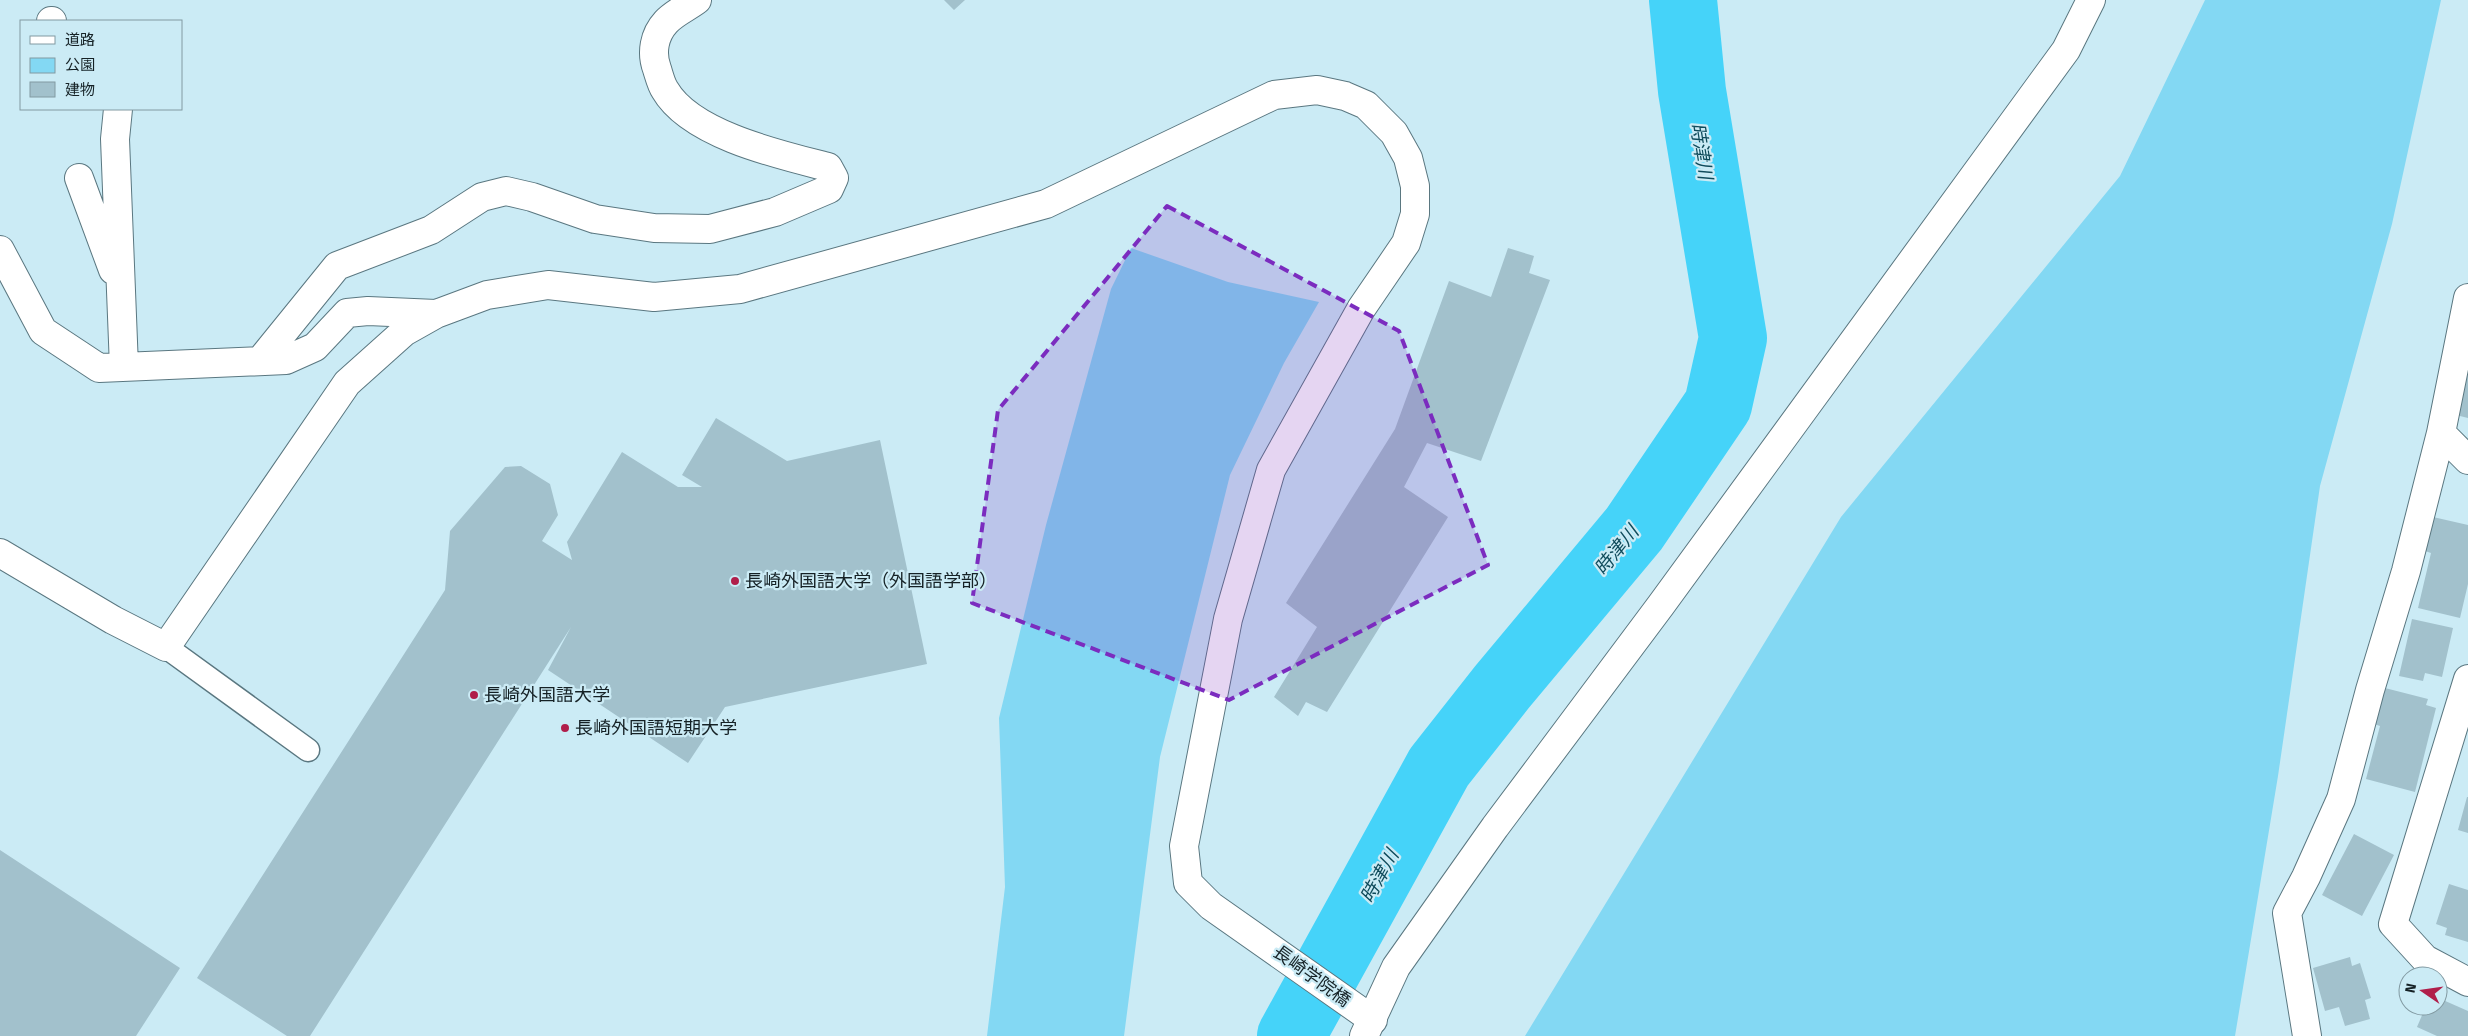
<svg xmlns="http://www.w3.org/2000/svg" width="2468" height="1036" font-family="'Fira Sans','Noto Sans JP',sans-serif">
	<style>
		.green { fill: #83d8f3 }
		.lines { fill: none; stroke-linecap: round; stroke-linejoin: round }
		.river { stroke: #45d3f9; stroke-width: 68 }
		.building { fill: #a2c1cc }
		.service-casing { stroke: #5a7780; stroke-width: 25 }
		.minor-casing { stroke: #5a7780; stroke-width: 30 }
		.tertiary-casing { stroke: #5a7780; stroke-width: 30 }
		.service { stroke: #fff; stroke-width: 22 }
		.minor { stroke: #fff; stroke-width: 28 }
		.tertiary { stroke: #fff; stroke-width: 28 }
		.marked { fill: #7b2cbf; fill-opacity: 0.2; stroke: #7b2cbf; stroke-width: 4; stroke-dasharray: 10 6; stroke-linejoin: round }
		.poi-dot { fill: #b01e4a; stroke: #cbebf5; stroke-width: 2 }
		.labels { text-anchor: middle; stroke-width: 4.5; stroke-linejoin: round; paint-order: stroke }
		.poi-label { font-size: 18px; fill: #152125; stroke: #cbebf5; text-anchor: start }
		.street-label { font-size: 18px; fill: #152125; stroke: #cbebf5 }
		.water-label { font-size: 19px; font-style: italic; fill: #0f4b5b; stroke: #cbebf5 }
	</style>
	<rect width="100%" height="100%" fill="#cbebf5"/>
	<path class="green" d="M2205,0h236l-49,224 -72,262 -42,290 -43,260h-710l316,-519 279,-341z
		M1131,248l97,34 91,20 -35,61 -54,112 -70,282 -36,279h-137l18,-149 -6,-169 47,-193 65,-236z"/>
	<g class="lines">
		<path class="river" d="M1291,1036l148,-269 63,-80 132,-158 84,-124 15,-67 -41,-247 -9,-91"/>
	</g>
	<path class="building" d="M944,0h21l-11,10z
		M1508,248l26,8 -5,17 21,7 -69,181 -54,-18 -23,44 44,30 -121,195 -21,-10 -8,14 -24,-19 43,-70 -31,-24 109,-174 54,-148 42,16z
		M2468,363v55l-12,-3z
		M716,418l71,43 93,-21 47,224 -202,43 -37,56 -140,-93 23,-43 -261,409h-23l-90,-58 248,-388 5,-59 55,-64 16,-1 29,18 8,31 -16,26 30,19 -5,-18 55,-90 56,35h24l-20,-12z
		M2433,517l35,8v59l-8,34 -42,-10 13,-55 -6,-2z
		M2412,619l41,9 -11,49 -17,-4 -2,8 -24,-5z
		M2381,687l47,12 -2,6 10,3 -21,84 -49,-13 14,-53 -9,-3z
		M2467,797h1v36l-10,-3z
		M2354,834l40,21 -32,61 -40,-21z
		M0,850l180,118 -44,68h-136z
		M2449,884l19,6v52l-23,-7 2,-7 -11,-4z
		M2350,957l2,9 8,-3 11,35 -6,2 5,19 -25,7 -6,-19 -14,4 -12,-43z
		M2443,1000l25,11v25h-31l-20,-9 9,-21h15z"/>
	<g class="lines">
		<defs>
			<path id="service" d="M166,647l142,103"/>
			<path id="minor" d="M51,21h1
				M118,109l-3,30 9,228
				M79,178l34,92
				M0,250l43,81 56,37 187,-8 29,-13 32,-34 21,-2 68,3
				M2468,298l-27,135 27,27
				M260,361l77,-95 94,-36 51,-33 24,-6 26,6 63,22 59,9 56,1 65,-17 54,-23 5,-11 -6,-11c-47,-12 -137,-32 -163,-77 -4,-6 -6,-15 -8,-21 -6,-16 -3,-34 9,-47 8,-9 22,-15 31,-22
				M0,553l113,67 53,27 181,-264 57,-51 32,-18 51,-19 61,-10 106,12 86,-8 306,-85 228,-109 43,-5 28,6 21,9 28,28 14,25 7,28v28l-9,29 -45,66 -90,161 -43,149 -44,227 4,37 23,23 162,114
				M2468,679l-75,245 32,35 43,23
				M2307,1036l-20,-123 19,-36 35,-78 29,-109 36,-119 35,-138"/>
			<path id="tertiary" d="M1364,1036l32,-69 99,-140 166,-222 405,-555 25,-50"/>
		</defs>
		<use href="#service" class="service-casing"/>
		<use href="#minor" class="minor-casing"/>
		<use href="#tertiary" class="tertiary-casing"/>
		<use href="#service" class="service"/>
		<use href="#minor" class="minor"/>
		<use href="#tertiary" class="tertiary"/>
	</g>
	<path class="marked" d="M1167,206l232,125 89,234 -259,135 -257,-97 26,-193z"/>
	<g class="poi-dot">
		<circle cx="735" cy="581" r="5"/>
		<circle cx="474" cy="695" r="5"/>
		<circle cx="565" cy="728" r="5"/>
	</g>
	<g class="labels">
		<g class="poi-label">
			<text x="745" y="587">長崎外国語大学（外国語学部）</text>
			<text x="484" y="701">長崎外国語大学</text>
			<text x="575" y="734">長崎外国語短期大学</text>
		</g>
		<g class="street-label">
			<text transform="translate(1312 976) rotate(36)" y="6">長崎学院橋</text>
		</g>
		<g class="water-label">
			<text transform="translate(1702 151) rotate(81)" y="7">時津川</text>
			<text transform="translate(1616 550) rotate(-51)" y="7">時津川</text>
			<text transform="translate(1379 876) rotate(-61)" y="7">時津川</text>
		</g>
	</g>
	<rect x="20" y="20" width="162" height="90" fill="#cbebf5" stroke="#829aa2"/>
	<rect x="30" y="36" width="25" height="8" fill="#ffffff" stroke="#829aa2"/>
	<text x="65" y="45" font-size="15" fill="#152125">道路</text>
	<rect x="30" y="58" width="25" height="15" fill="#83d8f3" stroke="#829aa2"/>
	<text x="65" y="70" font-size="15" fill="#152125">公園</text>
	<rect x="30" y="82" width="25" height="15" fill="#a2c1cc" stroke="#829aa2"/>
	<text x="65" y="95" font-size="15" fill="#152125">建物</text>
	<g transform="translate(2423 991) rotate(283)"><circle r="24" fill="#cbebf5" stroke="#829aa2"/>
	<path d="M0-4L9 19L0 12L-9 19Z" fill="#b01e4a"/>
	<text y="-8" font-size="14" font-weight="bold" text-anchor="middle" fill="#152125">N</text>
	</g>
</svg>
